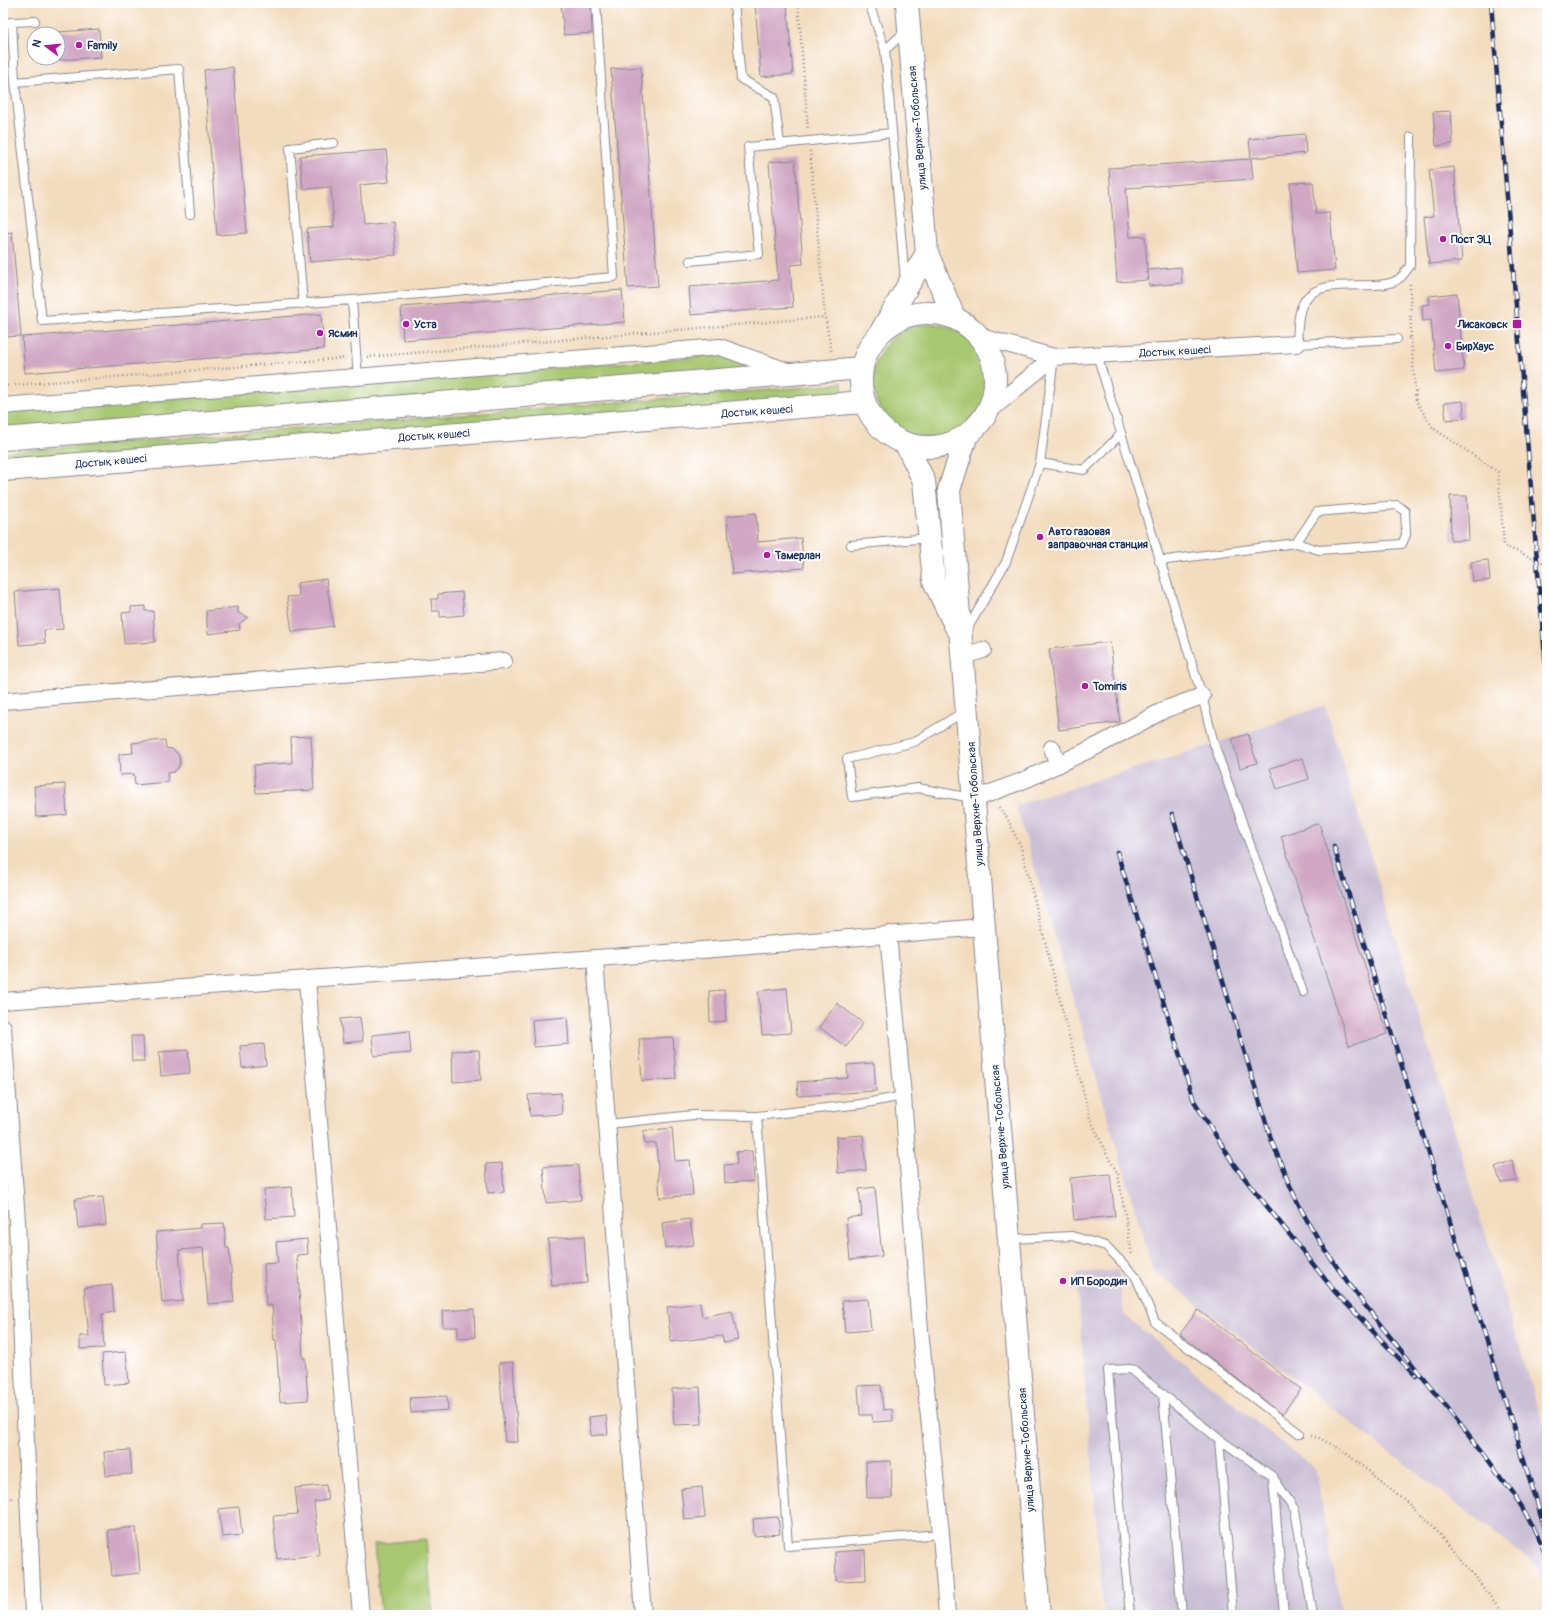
<svg xmlns="http://www.w3.org/2000/svg" width="1550" height="1618" font-family="Pangolin,sans-serif">
	<style>
		.industrial { fill: #cbbfd5 }
		.green { fill: #a7c76f; stroke: #617b66 }
		.building { fill: #d0a8c4 }
		.lines { fill: none; stroke-linecap: round; stroke-linejoin: round }
		.lane-casing { stroke: #87868e; stroke-width: 10 }
		.street-casing { stroke: #87868e; stroke-width: 18 }
		.secondary-casing { stroke: #87868e; stroke-width: 24 }
		.path { stroke: #87868e; stroke-width: 2.5; stroke-dasharray: 1 3; stroke-linecap: butt }
		.lane { stroke: #fff; stroke-width: 8 }
		.street { stroke: #fff; stroke-width: 16 }
		.secondary { stroke: #fff; stroke-width: 22 }
		.rail-casing { stroke: #1b2f5e; stroke-width: 4.5 }
		.rail { stroke: #fff; stroke-width: 3; stroke-dasharray: 9; stroke-linecap: butt }
		.poi-dot { fill: #b5179e; stroke: #fff; stroke-width: 1.5 }
		.labels { text-anchor: middle; stroke-width: 4; stroke-linejoin: round; paint-order: stroke }
		.poi-label { font-size: 11px; font-weight: bold; fill: #1b2f5e; stroke: #fff; text-anchor: start }
		.street-label { font-size: 11px; fill: #1b2f5e; stroke: #fff }
	</style>
	<rect width="100%" height="100%" fill="#fff"/>
	<filter id="ink" filterUnits="userSpaceOnUse"><feTurbulence type="fractalNoise" baseFrequency=".025" numOctaves="2"/><feDisplacementMap in="SourceGraphic" scale="8" xChannelSelector="R" yChannelSelector="G"/><feConvolveMatrix kernelMatrix="1 2 1 2 8 2 1 2 1" color-interpolation-filters="sRGB"/></filter>
	<filter id="wash" filterUnits="userSpaceOnUse"><feTurbulence type="fractalNoise" baseFrequency=".012" numOctaves="4" result="noise"/><feDisplacementMap in="SourceGraphic" scale="16" xChannelSelector="R" yChannelSelector="G"/><feGaussianBlur stdDeviation="0.9" result="paint"/><feColorMatrix in="noise" values="0 0 0 0 0 0 0 0 0 0 0 0 0 0 0 0 0 1.4 0 .05"/><feComposite in="paint" operator="in"/></filter>
	<g filter="url(#wash)">
		<rect width="100%" height="100%" fill="#f3dcbe"/>
		<path class="industrial" d="M1325,705l222,732v155l-11,-27 -383,-295 -137,-465 198,-61z
			M1118,1270l6,45 191,154 27,146h-238l-28,-342z"/>
		<path class="green" d="M873 381a57 57 0 1 1 114 0a57 57 0 1 1-114 0Z
			M721,355l39,14 -757,62v-19z
			M842,382l1,19 -840,62v-11l828,-67z
			M426,1539l7,76h-52l-7,-71z"/>
		<g id="blocks">
			<path class="building" d="M561,3h30l1,30 -28,2z
				M755,3h32l6,71 -32,3z
				M99,29l2,28 -43,3v-28z
				M233,67l14,166 -30,2 -13,-165z
				M641,67l17,219 -30,2 -17,-219z
				M1451,111l2,33 -17,2 -3,-34z
				M1305,134l1,19 -55,5 -2,-19z
				M386,150l3,32 -29,3 3,40 30,-3 3,33 -86,7 -3,-33 27,-2 -3,-40 -28,2 -3,-33z
				M1251,159l2,20 -127,9 4,49 15,-1 3,44 -31,2 -8,-114z
				M795,160l8,104 -13,1 3,42 -102,8 -2,-28 89,-7 -9,-118z
				M1454,167l8,94 -33,3 -5,-47 10,-1 -5,-46z
				M1313,182l3,32 14,-1 5,57 -38,3 -7,-90z
				M12,232l9,104 -18,1v-104z
				M1181,267l1,16 -33,3 -1,-16z
				M622,290l3,32 -222,18 -2,-33z
				M1457,293l7,77 -28,3 -5,-53 -8,1 -1,-16 8,-1 -1,-8z
				M321,314l3,35 -299,24 -3,-36z
				M1463,401l1,17 -18,2 -2,-17z
				M1450,496h17l2,44 -18,1z
				M756,513l2,29 43,-4 3,30 -72,6 -5,-58z
				M1488,560l2,20 -17,2 -2,-20z
				M326,579l7,47 -41,6 -5,-35 12,-1 -2,-13z
				M60,588l3,41 -19,1 1,13 -26,2 -4,-53z
				M462,592l2,23 -24,2v-6h-8l-1,-12h7v-5z
				M145,606v5h8l2,31 -31,2 -2,-31 9,-1v-5z
				M238,607v6l10,4 -9,7 1,6 -32,4 -2,-23z
				M1110,642l10,80 -61,8 -10,-81z
				M1248,734l9,29 -17,5 -8,-29z
				M311,736l3,54 -58,3 -2,-28 38,-2 -1,-26z
				M165,740l1,8 6,1 6,5 2,6 -1,7 -5,5 -7,1 1,9 -33,3 -1,-11 -14,1 -1,-21 14,-1 -1,-10z
				M1303,758l6,21 -32,10 -7,-21z
				M65,784l2,31 -31,2 -2,-31z
				M1319,823l68,211 -38,12 -68,-210z
				M787,988l4,45 -29,2 -4,-44z
				M724,990l2,31 -16,1 -1,-31z
				M837,1003l26,20 -17,24 -27,-20z
				M360,1017l3,24 -20,2 -3,-24z
				M567,1017l2,27 -35,3 -2,-27z
				M409,1031l2,22 -37,3 -2,-21z
				M131,1036h12l1,25h-12z
				M673,1037l3,42 -34,2 -3,-42z
				M264,1044l2,21 -24,3 -2,-22z
				M188,1050l2,23 -29,3 -2,-24z
				M479,1050l2,30 -28,2 -1,-31z
				M874,1063l2,28 -78,5 -1,-14 51,-4 -1,-13z
				M561,1093l1,21 -32,2 -2,-21z
				M672,1128l3,33 15,-1 3,35 -33,3 -4,-55 -11,1 -2,-13z
				M863,1135l3,35 -28,3 -2,-36z
				M752,1151l2,30 -29,2 -1,-18 13,-1 -1,-12z
				M1512,1160l5,21 -16,2 -6,-16z
				M502,1163l2,29 -16,1 -2,-29z
				M578,1165l3,35 -35,3 -3,-36z
				M1110,1174l5,42 -41,4 -4,-42z
				M292,1187l2,30 -28,2 -2,-30z
				M875,1187l7,69 -32,4 -4,-42 16,-2 -3,-27z
				M103,1197l3,28 -28,3 -3,-29z
				M690,1219l4,26 -29,3 -3,-25z
				M224,1223l2,25h3l5,54 -26,2 -5,-56 -24,2 4,51 -21,2 -6,-71 44,-4v-4z
				M584,1236l3,47 -35,3 -4,-47z
				M307,1239l1,15 -11,1 6,103h2l3,42 -28,2 -4,-62h-2l-2,-35 -6,1 -2,-42 14,-1 -2,-21z
				M112,1285l2,27 -12,2 2,34 -24,1v-13h9l-5,-48z
				M868,1299l3,31 -26,2 -3,-31z
				M700,1303l2,14 30,-6 6,29 -14,3 -2,-7 -51,6 -4,-35z
				M474,1309l1,28 -17,1v-11h-15l-1,-16z
				M1198,1310l103,79 -19,25 -102,-80z
				M126,1352l3,31 -25,2 -2,-31z
				M513,1362l5,80h-13l-6,-79z
				M881,1385l2,25 9,-1 1,12 -20,1 -1,-7h-12l-2,-29z
				M700,1387l2,37 -28,1 -2,-36z
				M447,1396l1,14 -37,3 -1,-15z
				M606,1415l2,19 -17,2 -2,-19z
				M130,1450l2,24 -26,2 -2,-24z
				M891,1461l1,37h-25l-1,-36z
				M326,1485l2,15 -14,2 5,53 -42,4 -4,-43 25,-2 -3,-26z
				M702,1487l3,31 -21,2 -3,-31z
				M239,1507l3,28 -20,2 -3,-28z
				M778,1517l2,17 -26,2 -1,-17z
				M136,1527l4,46 -28,3 -4,-46z
				M865,1550l1,30 -30,1 -1,-29z"/>
		</g>
	</g>
	<g filter="url(#ink)">
		<use href="#blocks" fill-opacity="0" stroke="#87868e" stroke-width="1"/>
		<g class="lines">
			<defs>
				<path id="lane" d="M734,3l7,76 33,18 6,47
					M869,3l16,47 20,231
					M12,22l23,-1
					M3,23l9,-1 3,60 27,239 310,-21 262,-23 -18,-274
					M885,50l22,-20
					M15,82l164,-13 11,145
					M690,261l69,-7 -11,-107 144,-14
					M352,300l6,78
					M303,304l-13,-156 44,-5
					M1397,339l-100,5c1,-14 0,-32 8,-44 19,-27 75,-5 95,-22 4,-3 7,-9 10,-12l1,-129
					M1097,355l105,341 12,48 89,248
					M1040,463l44,7 37,-36
					M851,545l77,-7
					M1159,561l137,-18 23,7 83,-6 4,-9 -1,-24 -8,-6 -80,7 -21,31
					M965,633l41,-71 34,-99 14,-105
					M965,711l-51,31 -67,17 5,38 66,-9 54,10
					M903,1096l-42,8 -104,12 31,430 153,-12
					M608,1124l85,-9 64,1
					M1010,1239l62,-3 34,10 30,31 19,45 145,112
					M1163,1394l19,221
					M1219,1439l14,176
					M1273,1478l11,137
					M1130,1615l-22,-245 23,-1 88,70 53,37 23,34 18,105"/>
				<path id="street" d="M981,337l73,20 243,-13
					M3,406l717,-59 70,25
					M988,412l66,-55
					M963,656l20,-6
					M3,701l501,-40
					M1052,748l6,17
					M975,799l52,-20 72,-34 67,-36 36,-13
					M888,934l15,162 17,234 21,204 6,81
					M595,958l48,657
					M307,980l54,635
					M3,1001l663,-48 317,-26
					M3,1027l14,194 16,394"/>
				<path id="secondary" d="M907,3l20,250 27,64
					M861 380a67 67 0 1 1 134 0a67 67 0 1 1-134 0Z
					M882,330l45,-77
					M966,437l-17,53 90,1125
					M3,439l859,-71
					M906,444l18,37 10,100 22,46
					M3,470l861,-68"/>
			</defs>
			<use href="#lane" class="lane-casing"/>
			<use href="#street" class="street-casing"/>
			<use href="#secondary" class="secondary-casing"/>
			<path class="path" d="M798,3l10,127
				M810,151l15,166 7,36
				M1410,284l1,54
				M1408,338h3l5,63 17,27 65,44 6,74 43,18
				M367,357l458,-40
				M3,386l343,-28
				M999,807l8,11 14,29 69,271 17,37 11,19 14,81
				M1311,1436l8,2 23,12 69,55 31,31 63,79
				M3,1496l11,3"/>
			<use href="#lane" class="lane"/>
			<use href="#street" class="street"/>
			<use href="#secondary" class="secondary"/>
			<defs>
				<path id="rail" d="M1491,3l56,678
					M1172,814l99,325c12,30 23,60 40,88 40,67 94,127 143,189 34,44 72,88 93,141
					M1334,847l213,688
					M1117,852l77,249 41,65 101,127 80,83"/>
			</defs>
			<use href="#rail" class="rail-casing"/>
			<use href="#rail" class="rail"/>
		</g>
	</g>
	<g class="poi-dot">
		<circle cx="79" cy="45" r="4"/>
		<circle cx="1443" cy="239" r="4"/>
		<circle cx="406" cy="324" r="4"/>
		<rect x="1512" y="319" width="10" height="10" rx="2"/>
		<circle cx="320" cy="333" r="4"/>
		<circle cx="1448" cy="346" r="4"/>
		<circle cx="1040" cy="537" r="4"/>
		<circle cx="767" cy="555" r="4"/>
		<circle cx="1085" cy="686" r="4"/>
		<circle cx="1063" cy="1281" r="4"/>
	</g>
	<g class="labels">
		<g class="poi-label">
			<text x="87" y="49">Family</text>
			<text x="1451" y="243">Пост ЭЦ</text>
			<text x="414" y="328">Уста</text>
			<text x="1508" y="328" text-anchor="end">Лисаковск</text>
			<text x="328" y="337">Ясмин</text>
			<text x="1456" y="350">БирХаус</text>
			<text x="1048" y="535">Авто газовая<tspan x="1048" dy="13">заправочная станция</tspan></text>
			<text x="775" y="559">Тамерлан</text>
			<text x="1093" y="690">Tomiris</text>
			<text x="1071" y="1285">ИП Бородин</text>
		</g>
		<g class="street-label">
			<text transform="translate(917 128) rotate(-95)" y="4">улица Верхне-Тобольская</text>
			<text transform="translate(1175 351) rotate(-3)" y="4">Достық көшесі</text>
			<text transform="translate(757 411) rotate(-4)" y="4">Достық көшесі</text>
			<text transform="translate(434 435) rotate(-4)" y="4">Достық көшесі</text>
			<text transform="translate(111 461) rotate(-5)" y="4">Достық көшесі</text>
			<text transform="translate(975 804) rotate(-94)" y="4">улица Верхне-Тобольская</text>
			<text transform="translate(1000 1127) rotate(-95)" y="4">улица Верхне-Тобольская</text>
			<text transform="translate(1026 1450) rotate(-94)" y="4">улица Верхне-Тобольская</text>
		</g>
	</g>
	<rect width="1550" height="1618" fill="none" stroke="#fff" stroke-width="16"/>
	<g transform="translate(46 46) rotate(286)"><circle r="19" fill="#ffffff" stroke="#a4acbf"/>
	<path d="M0-3L7 15L0 10L-7 15Z" fill="#b5179e"/>
	<text y="-6" font-size="11" font-weight="bold" text-anchor="middle" fill="#1b2f5e">N</text>
	</g>
</svg>
